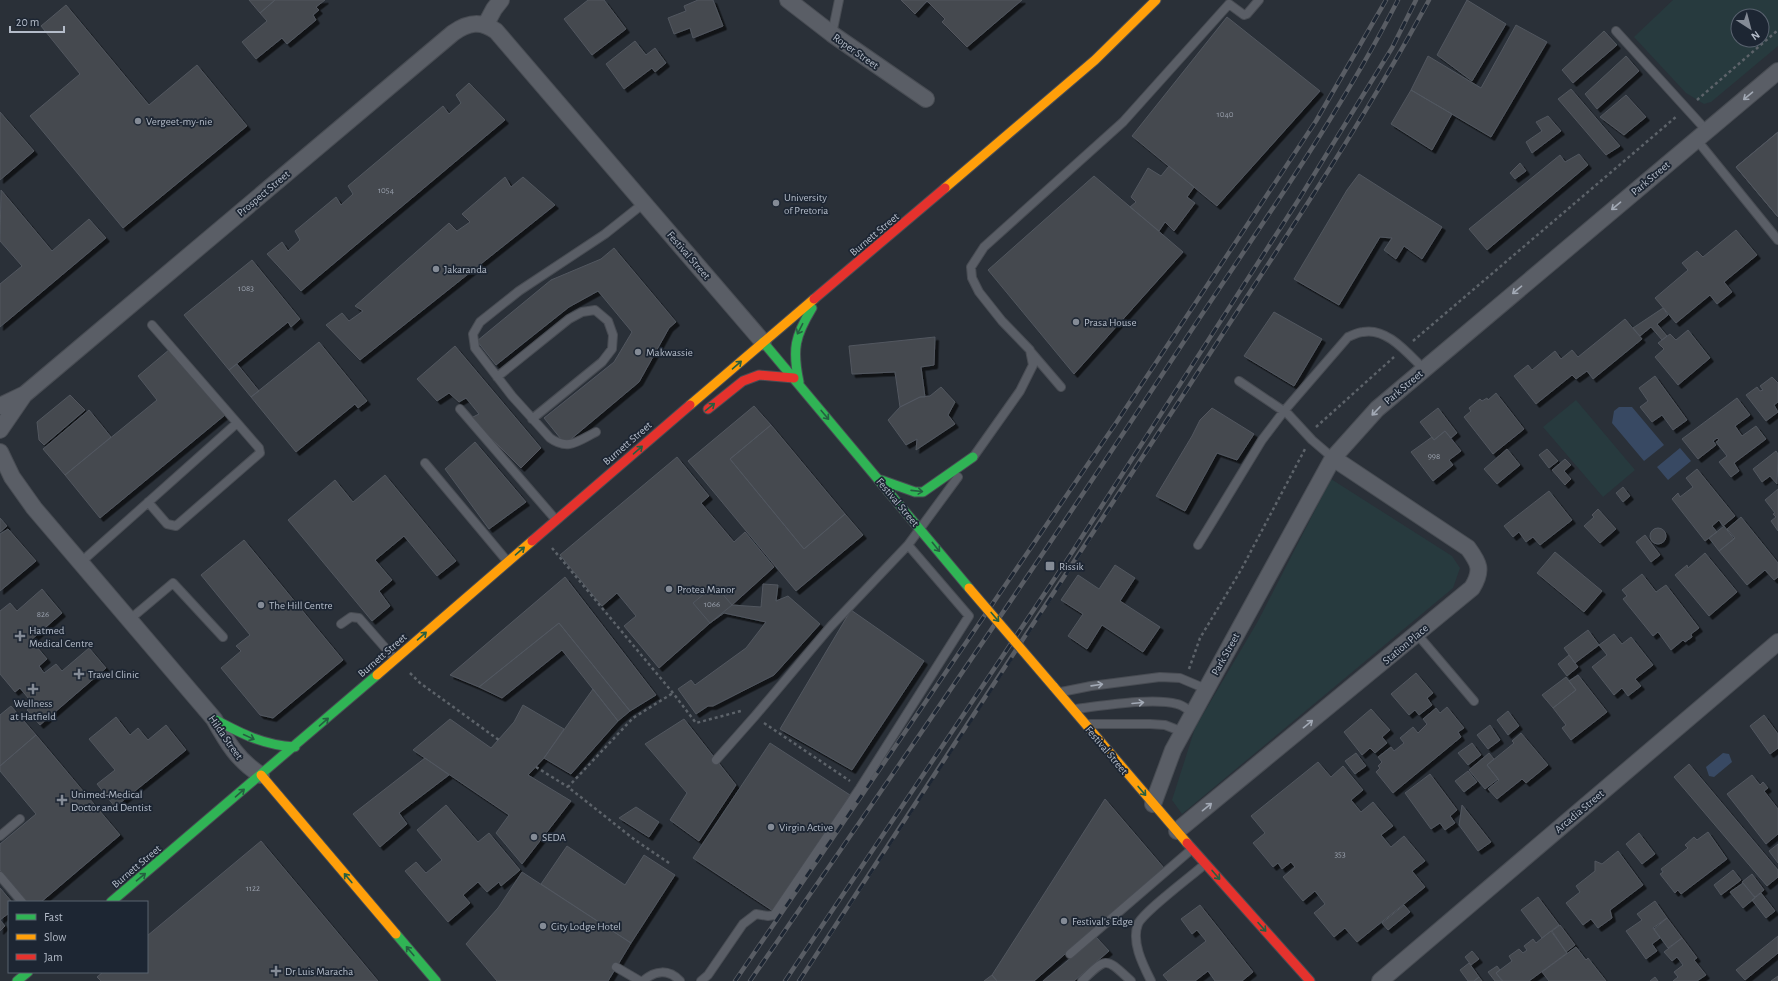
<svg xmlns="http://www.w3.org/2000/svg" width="1778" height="981" font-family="'Alegreya Sans',sans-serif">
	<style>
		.green { fill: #273a3e; fill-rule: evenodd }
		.water { fill: #384963 }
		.building { fill: #444950; stroke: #52575f; filter: url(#shadow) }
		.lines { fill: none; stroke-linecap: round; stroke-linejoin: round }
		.lane-casing { stroke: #484c53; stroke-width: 10 }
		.street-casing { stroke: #484c53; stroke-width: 18 }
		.fast-casing { stroke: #484c53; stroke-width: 11 }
		.slow-casing { stroke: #484c53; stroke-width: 11 }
		.jam-casing { stroke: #484c53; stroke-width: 11 }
		.path { stroke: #5d636a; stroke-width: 2.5; stroke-dasharray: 3 3; stroke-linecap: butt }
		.lane { stroke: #5a5e66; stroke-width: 8 }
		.street { stroke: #5a5e66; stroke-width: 16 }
		.fast { stroke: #30b455; stroke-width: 9 }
		.slow { stroke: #ff9f0a; stroke-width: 9 }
		.jam { stroke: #e5322d; stroke-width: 9 }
		.rail-casing { stroke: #595d64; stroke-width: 4.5 }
		.rail { stroke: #1d2633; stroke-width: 3; stroke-dasharray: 9; stroke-linecap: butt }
		.slow-bridge-casing { stroke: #484c53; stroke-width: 11; stroke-linecap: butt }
		.slow-bridge { stroke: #ff9f0a; stroke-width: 9 }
		.oneway { stroke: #a2a9b5 }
		.oneway2 { stroke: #255f41 }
		.poi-dot { fill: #848b96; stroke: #1d2633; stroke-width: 1.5 }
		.labels { text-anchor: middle; stroke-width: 3.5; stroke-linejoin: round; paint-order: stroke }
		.number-label { font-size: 9px; fill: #989fab }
		.street-label { font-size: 11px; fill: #b4bcc9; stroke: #1d2633 }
		.poi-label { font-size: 11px; fill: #b4bcc9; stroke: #1d2633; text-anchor: start }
	</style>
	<defs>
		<filter id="shadow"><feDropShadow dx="3.5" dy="3.5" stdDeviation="0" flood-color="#0009"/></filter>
	</defs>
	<rect width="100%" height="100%" fill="#2a3038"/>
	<path class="green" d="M1673,0h105v46l-67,56 -7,2 -18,-11 -52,-56zM1738,16h24v24h-24z
		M1576,400l59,70 -32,27 -60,-70z
		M1331,479l121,77 8,12 -7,20 -271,226 -10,-14 23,-72 63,-107z"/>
	<path class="water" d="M1619,407h13l32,38 -20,16 -32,-38 2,-12z
		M1680,448l11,13 -23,19 -11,-13z
		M1723,753l6,1 3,8 -18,15 -5,-1 -3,-9z"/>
	<path class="building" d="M249,0h26l-15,13z
		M275,0h50l-9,7 3,3 -6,5 3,5 -29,24 -5,-6 -26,21 -14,-17 25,-21 -7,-8z
		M588,0h16l22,29 -34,26 -28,-36z
		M698,0h15l10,26 -30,12 -3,-10 -16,6 -6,-16 18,-7 -2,-5z
		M901,0h121l-55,47 -25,-25 3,-3 -18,-18 -12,13z
		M1467,0l39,24 -34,57 -35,-26z
		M66,5l83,100 48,-40 50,61 -124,102 -93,-112 50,-42 -39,-48z
		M1227,17l93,74 -103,115 -85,-70z
		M1516,25l31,17 -56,95 -80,-47 17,-34 53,32z
		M1604,31l13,14 -44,38 -11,-13z
		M635,41l11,14 9,-7 11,15 -11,9 -3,-4 -28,21 -18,-25z
		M1626,56l13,15 -42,38 -12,-15z
		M469,83l36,37 -204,171 -34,-37 15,-12 6,9 12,-11 -5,-9 41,-34 5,8 12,-11 -5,-8 95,-80 6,8 12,-11 -5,-8z
		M1571,89l49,57 -14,9 -48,-56z
		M1411,90l41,24 -20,36 -41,-26z
		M1626,95l20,22 -22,18 -24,-18z
		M0,112l34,39 -34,29z
		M1548,116l13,15 -29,22 -6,-11 16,-11 -6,-9z
		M1778,132v85l-42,-50z
		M1778,132v85l-42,-50z
		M1579,154l9,11 -101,85 -18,-21 91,-74 5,7z
		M1520,163l6,8 -11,8 -5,-6z
		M1169,166l25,21 -7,10 8,6 -21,28 -9,-9 -6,9 -29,-24 6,-5 -5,-5 17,-29 13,8z
		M1359,174l83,53 -20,32 -18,-13 -8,13 -12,-9 8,-12 -12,-1 -41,68 -45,-26 53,-89z
		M1094,176l89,76 -109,122 -86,-104z
		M505,177l6,10 12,-10 32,28 -195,155 -34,-35 16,-12 7,8 14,-10 -8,-5 94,-83 8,8 13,-9 -8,-8z
		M1,190l51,61 37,-32 17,19 -106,89v-43l22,-18 -22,-25z
		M1736,230l21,25 -33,27 8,10 -15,12 -7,-9 -34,28 -21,-25 33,-28 -6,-7 15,-12 6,6z
		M614,248l62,74 -7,6 -30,54 -74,62 -21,-26 70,-56 18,-30 -34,-41 -29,16 -73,58 -19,-24 74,-61 50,-21z
		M252,260l48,59 -9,8 -3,-5 -59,48 -45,-55z
		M1663,308l5,7 -11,9 10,12 -5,4 -11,-13 -11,9 -7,-8z
		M1274,312l48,27 -28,47 -50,-30z
		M1625,319l17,20 -49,40 -6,-8 -11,8 -4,-4 -36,29 -22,-28 14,-11 4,5 23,-19 6,8 11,-9 6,7z
		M1688,330l22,28 -32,27 -23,-28 9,-8 -6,-6 12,-9 6,6z
		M935,337l-1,28 -13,2 4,30h-5l-20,10 -5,-35 -43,2 -3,-28z
		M319,342l48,59 -9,7 -3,-4 -59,48 -45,-55z
		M455,346l86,102 -20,20 -50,-50 8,-4 -13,-16 -7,4 -10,-9 -12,8 -20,-22z
		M170,349l55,66 -125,103 -35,-43 92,-75 -19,-24z
		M237,364l22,27 -8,6 -22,-27z
		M1655,376l32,44 -14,10 -11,-15 -10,7 -12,-15 8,-6 -9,-13z
		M1772,377l6,6v19l-4,3 4,7 -12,9 -20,-26 11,-8 3,4 3,-1 -3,-4z
		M941,387l14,15 -7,13 7,9 -39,26 1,-11 -11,6 -18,-25 12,-13 20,-10 10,-1z
		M1496,393l28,36 -31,25 -29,-37 7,-6 -2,-3 11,-9 2,2 5,-3 1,2z
		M70,395l15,15 -41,35 -5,-5 -2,-18z
		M1737,398l13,17 -15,11 7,10 14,-10 10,13 -32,24 5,8 -8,6 -12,-15 8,-6 -11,-14 3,-2 -2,-2 -4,3 3,4 -18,14 -16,-20z
		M754,406l17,19 -41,34 74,90 41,-35 18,21 -67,56 -108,-130z
		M1212,408l42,26 -17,26 -20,-7 -32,58 -29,-15 36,-60 8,-16z
		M1438,408l19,25 -6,5 -6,-7 -11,9 -14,-18z
		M89,410l22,27 -46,38 -22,-26z
		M771,425l74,89 -41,35 -74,-90z
		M1445,431l16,20 -12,9 4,5 -20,16 -22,-29 21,-15 2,3z
		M475,442l51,60 -37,27 -44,-60z
		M1507,449l13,16 -23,19 -13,-15z
		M1547,449l11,12 -9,7 -10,-13z
		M1776,451l2,3 -1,30 -7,-8 -8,6 -9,-13z
		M677,457l32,39 -8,7 33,39 11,-10 29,35 -42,38 29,2 2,-23 15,1 -2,16 12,-5 32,28 -46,51 -61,31h-5l-12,8 -18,-25 13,-9 4,5 51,-37 20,-26 -42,-9 -14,10 -51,45 -35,-42 12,-10 -19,-23 -15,13 -42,-51z
		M1565,459l6,6 -7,6 7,8 -6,6 -13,-15z
		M1697,469l38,47 -12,10 -4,-6 -7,6 5,6 -12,9 -33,-42 6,-6 2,4 13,-10 -7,-9z
		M385,475l71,86 -19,15 -33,-40 -29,24 17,20 -13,11 11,15 -18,15 -84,-101 47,-40 18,22z
		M1623,487l7,9 -7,6 -7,-9z
		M1778,489v42l-7,-10 5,-4 -3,-3 2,-1 -10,-13z
		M1549,491l23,29 -32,25 -7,-8 -7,5 -7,-10 -6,5 -9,-11z
		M1598,509l18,20 -16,14 -16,-17 10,-9 -2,-2z
		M1741,517l37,46v14l-4,3 -9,-10 -18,15 -28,-34 16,-13 -8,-9z
		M0,518l7,8 -7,6z
		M1724,526l10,13 -15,12 -10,-13z
		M1650 536a8 8 0 1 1 16 0a8 8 0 1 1-16 0Z
		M8,529l28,32 -36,30v-57z
		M1645,535l15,20 -9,7 -15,-20z
		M244,540l99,120 -70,58 -13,-3 -39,-47 20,-17 -5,-5 14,-11 -49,-60z
		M1555,552l47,39 -18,21 -47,-39z
		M1705,553l32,39 -28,24 -34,-41 12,-10 1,3z
		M1115,565l20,13 -15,23 40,26 -17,25 -41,-27 -15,24 -19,-13 15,-22 -22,-14 17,-25 21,14z
		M1642,574l14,18 10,-7 33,43 -8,6 1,3 -7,5 -2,-2 -12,10 -13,-18 -5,4 -30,-37 4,-3 -5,-6z
		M565,577l91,118 -26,16 -71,-88 -80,64 -29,-12z
		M715,585l17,20 -22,18 -17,-20z
		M42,589l20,24 -31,27 16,19 -8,7 5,7 12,-9 6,7 27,-23 17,20 -66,57 -13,-15 6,-6 -13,-16 -5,4 -15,-18v-63l10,-8 7,8z
		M851,610l73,51 -72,109 -72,-41z
		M559,623l71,88 -12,10 -56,-71 -60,48 -23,-11z
		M1588,630l11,15 -24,18 -11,-15z
		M1614,634l8,10 9,-7 22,28 -18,14 6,7 -13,10 -6,-8 -8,7 -22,-28 15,-12 -8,-10z
		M1569,655l9,12 -11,9 -9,-12z
		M1416,673l17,20 -6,5 5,7 -13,10 -4,-5 -6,5 -18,-21z
		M1578,675l29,37 -36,28 -9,-12 4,-3 -13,-17 23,-18 -7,-9z
		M1566,677l10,13 -23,18 -11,-13z
		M593,689l25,32 -47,53 -27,-16z
		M523,705l41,24 -20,29 -16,17 43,26 -49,63 -26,-31 13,-18 -96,-65 37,-31 41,29 23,-26z
		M11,706l25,29 -36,31v-51z
		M1447,707l17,21 -6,4 3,5 -68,56 -17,-21 4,-4 -2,-2 4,-4 -4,-5 13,-10 3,4 10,-8 -4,-5 13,-11 5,6 9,-9 -4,-5 13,-11 4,5z
		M1371,709l19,21 -8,7 5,6 -12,10 -5,-5 -8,7 -18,-23z
		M1508,711l11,15 -11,9 -11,-15z
		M1764,715l14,19v14l-8,6 -20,-28z
		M116,717l14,18 8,-7 10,12 18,-15 20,25 -71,57 -18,-23 18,-14 -26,-31z
		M684,719l52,66 -37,56 -29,-21 17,-27 -42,-49z
		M1490,725l10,15 -12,9 -11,-14z
		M1521,733l27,32 -22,18 -4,-4 -25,20 -9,-10 11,-9 -12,-15 27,-22 -2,-2z
		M36,735l84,100 -79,67h-14l-27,-32v-26l36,-30 -36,-43v-5z
		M770,743l80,52 -77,116 -80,-53z
		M1472,743l9,12 -13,10 -10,-12z
		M1356,753l10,13 -11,8 -10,-13z
		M1489,753l5,6 -7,6 11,14 -13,10 -16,-19z
		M425,758l24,17 -50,38 8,11 -27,23 -27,-33z
		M1318,762l13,15 12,-11 20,24 -12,10 10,12 12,-10 20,24 -12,9 10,12 13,-11 21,25 -13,10 13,16 -68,55 -12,-14 -11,9 -20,-24 11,-9 -10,-13 -12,10 -20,-24 12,-10 -4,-5 -9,7 -4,-6 -5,4 -20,-24 12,-10 -14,-17z
		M1689,764l89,106v7l-11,9 -93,-109z
		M1468,771l9,11 -13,10 -9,-11z
		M1430,774l27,36 -7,6 5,7 -10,7 -5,-7 -9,6 -26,-36z
		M1752,775l8,10 3,-3 5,6 -4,3 14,18v25l-12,10 -39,-50z
		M1105,799l59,69 -130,113h-37l-5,-6z
		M446,805l32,37 11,-9 31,37 -19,16 -2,-4 -12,10 -9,-10 -15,13 7,8 -22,19 -43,-51 11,-9 10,11 16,-13 -25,-30z
		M1462,805l29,37 -13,9 -19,-26z
		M636,807l23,15 -10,15 -30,-19z
		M1708,832l19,27 -46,35 -3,-4 -3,3 -15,-19 3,-2 -2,-3 27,-21 -3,-3 9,-8 3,3z
		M1639,833l16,21 -13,10 -16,-20z
		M261,841l117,140h-277l-4,-4 6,-5h44v-36z
		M1778,844v19l-9,-12z
		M567,846l58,39 19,-30 31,20 -44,68 -90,-59z
		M1618,851l25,34 -33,25 2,8 -14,10 -7,-9 -8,6 -17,-22 14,-11 -4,-6 19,-15v-10l7,3z
		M1733,870l8,10 -20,15 -7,-10z
		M522,872l109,71 -23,38h-111l-31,-37 32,-36z
		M1752,874l12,16 -9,7 -13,-15z
		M1743,883l12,15 -12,10 -13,-16z
		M0,888l12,14h-3v11l-9,7 5,6 -5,5z
		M1761,893l14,18 -9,7 -14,-18z
		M1538,897l21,28 -17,13 -21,-28z
		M1655,901l12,17 -14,10 7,10 -8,6 5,7 -11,8 -20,-28 16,-11 -5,-6z
		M1200,905l53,67 -11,9h-27l-7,-10 -13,10h-27l-5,-6 43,-34 -9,-11 -5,4 -11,-15z
		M1404,905l6,7 -22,18 -6,-7z
		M1667,918l15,20 -14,10 -14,-19z
		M1560,925l15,20 -9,7 -14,-21z
		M1551,931l16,22 -38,28h-26l-7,-8 16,-12 -3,-5 10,-7 4,4 4,-3 -3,-4 9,-7 3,4z
		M1778,936v17l-33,27 -9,-10z
		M1096,937l13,14 -35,30h-31z
		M1682,938l15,20 -3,2 12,15 -9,6h-24l5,-4 -4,-5 9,-7 -6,-8 -5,4 -8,-9z
		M1576,947l10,13 2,-2 18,23h-57l-7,-9z
		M1472,951l7,8 -8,6 -6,-8z
		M1469,963l10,14 -5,4h-6l-8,-11z
		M1497,966l3,4 -4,3 6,8h-7l-7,-9z
		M992,975l5,6h-13z
		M1778,976v5h-7z
		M1479,977l3,4h-8z
		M1655,977l3,4h-8z"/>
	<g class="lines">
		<defs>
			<path id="lane" d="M1616,31l90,99
				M832,34l7,-34
				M1696,139l82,101
				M1031,352l30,35
				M497,377l72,-58 13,-7 13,-2 13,11 5,14 -1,14 -10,13 -70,57
				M1239,381l49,33 24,26 21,18
				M460,409l96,111
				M596,432c-18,9 -28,19 -46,6l-38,-42 -37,-48 -2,-14 7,-12 39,-31 86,-57 39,-31
				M974,456l46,-65 13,-26 -3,-15 -28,-29 -23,-29 -7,-14 -1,-11 13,-20 139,-125 106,-118 15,11 3,-1 12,-14
				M425,463l82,98
				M148,502l19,22 9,2 84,-73 -1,-5 -107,-123
				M1198,545l64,-105 22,-29 64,-74c5,-2 10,-5 15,-5 24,-5 45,22 61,37
				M80,563l157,-140
				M129,620l44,-37 50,54
				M341,624l10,-7 8,1 36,41
				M1417,634l57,67
				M1061,692l30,-6 69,-9 20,1 26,11
				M1075,709c26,-3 78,-12 102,-5 6,1 11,6 16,9
				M1090,724h60l15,1 18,7
				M716,760l39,-44 76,-90 77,-81 50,-68
				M0,836l20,-17
				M0,876l22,26
				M1070,954l122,-105
				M616,967l24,14
				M643,981c12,-11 26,-12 37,0
				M701,981l7,-6 35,-51 13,-10 12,2 6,-1 86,-127 109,-172 -61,-71
				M1082,981c25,-25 24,-23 49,0
				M1151,981c-8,-16 -20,-39 -13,-57 5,-12 55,-49 67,-60"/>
			<path id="street" d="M788,0l44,34 94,65
				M486,24l8,-15 7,-9
				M0,406l25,-12 428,-361c15,-11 28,-13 43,-2l267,311
				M0,430l24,-35
				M0,452l12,25 22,31 180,211c13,23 24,42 47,56
				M1153,804l20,-54 160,-292 44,-49 401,-338
				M1177,831l295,-243c11,-18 7,-25 -4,-40l-135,-90
				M1380,981l398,-339"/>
			<path id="fast" d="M763,342l206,246
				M799,382c-7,-33 -4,-46 13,-74
				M881,480l34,12h8l50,-35
				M214,719c28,15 49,26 81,28
				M111,902l266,-227
				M396,934l40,47
				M17,981l11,-9"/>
			<path id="slow" d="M945,188l150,-128 61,-60
				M690,405l124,-106
				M377,675l155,-134
				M1053,686l134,157
				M261,775l135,159"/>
			<path id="jam" d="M814,299l131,-111
				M708,409l35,-28 16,-6 35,3
				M532,541l158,-136
				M1187,843l123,138"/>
		</defs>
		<use href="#lane" class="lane-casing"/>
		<use href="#street" class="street-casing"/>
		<use href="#fast" class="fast-casing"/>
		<use href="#slow" class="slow-casing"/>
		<use href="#jam" class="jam-casing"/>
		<path class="path" d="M1697,100l81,-70
			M1413,341l264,-225
			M1316,427l78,-70
			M552,548l121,145 23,30 45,-12
			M1189,669l11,-31 41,-68 64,-121
			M410,673l10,10 79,57
			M764,723l86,58
			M536,767l32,20
			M669,863l-34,-23 -67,-53 65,-69 40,-25"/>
		<use href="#lane" class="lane"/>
		<use href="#street" class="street"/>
		<use href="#fast" class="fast"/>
		<use href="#slow" class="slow"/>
		<use href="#jam" class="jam"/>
		<defs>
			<path id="rail" d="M735,981l381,-558 200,-302 70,-121
				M750,981c147,-212 293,-425 435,-641 73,-111 152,-221 213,-340
				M785,981l284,-424 230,-358 93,-151 24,-48
				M799,981c132,-198 262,-398 392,-598 81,-126 167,-251 238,-383"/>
		</defs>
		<use href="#rail" class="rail-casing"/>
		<use href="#rail" class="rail"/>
		<defs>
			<path id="slow-bridge" d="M969,588l84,98"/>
		</defs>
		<use href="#slow-bridge" class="slow-bridge-casing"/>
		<use href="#slow-bridge" class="slow-bridge"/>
	</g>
	<defs><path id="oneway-shaft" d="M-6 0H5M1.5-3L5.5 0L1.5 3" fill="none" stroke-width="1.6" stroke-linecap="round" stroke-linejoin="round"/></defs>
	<g class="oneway">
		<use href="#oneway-shaft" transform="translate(1748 96) rotate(140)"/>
		<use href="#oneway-shaft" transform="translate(1616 206) rotate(140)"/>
		<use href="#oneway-shaft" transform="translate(1517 290) rotate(140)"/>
		<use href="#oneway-shaft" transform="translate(1376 411) rotate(134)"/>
		<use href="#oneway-shaft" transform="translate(1097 685) rotate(-8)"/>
		<use href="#oneway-shaft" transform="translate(1138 703) rotate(-5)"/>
		<use href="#oneway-shaft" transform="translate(1308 724) rotate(-39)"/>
		<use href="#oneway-shaft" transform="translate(1207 807) rotate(-39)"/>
	</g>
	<g class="oneway2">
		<use href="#oneway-shaft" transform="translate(800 329) rotate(117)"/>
		<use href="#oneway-shaft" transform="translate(737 365) rotate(-41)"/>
		<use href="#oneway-shaft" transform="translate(710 407) rotate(-39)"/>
		<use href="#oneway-shaft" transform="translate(825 415) rotate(50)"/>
		<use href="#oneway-shaft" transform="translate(638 450) rotate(-41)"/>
		<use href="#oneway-shaft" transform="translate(917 491) rotate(6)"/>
		<use href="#oneway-shaft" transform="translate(936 547) rotate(51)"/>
		<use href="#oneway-shaft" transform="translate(520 551) rotate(-41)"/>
		<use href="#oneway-shaft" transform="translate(995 617) rotate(50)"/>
		<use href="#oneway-shaft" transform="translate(422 636) rotate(-41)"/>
		<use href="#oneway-shaft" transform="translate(324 722) rotate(-41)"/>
		<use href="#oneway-shaft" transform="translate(249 737) rotate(25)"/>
		<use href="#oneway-shaft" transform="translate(1142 791) rotate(50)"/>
		<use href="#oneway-shaft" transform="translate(240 793) rotate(-41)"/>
		<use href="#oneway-shaft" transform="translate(1216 875) rotate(49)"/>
		<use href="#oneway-shaft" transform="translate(141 877) rotate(-40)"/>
		<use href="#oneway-shaft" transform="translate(348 878) rotate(-130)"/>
		<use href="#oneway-shaft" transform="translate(1262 927) rotate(48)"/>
		<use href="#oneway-shaft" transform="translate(410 951) rotate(-130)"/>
	</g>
	<g class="poi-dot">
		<circle cx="138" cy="121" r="4"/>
		<circle cx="776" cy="203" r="4"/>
		<circle cx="436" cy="269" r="4"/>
		<circle cx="1076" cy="322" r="4"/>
		<circle cx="638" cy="352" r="4"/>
		<rect x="1045" y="561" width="10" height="10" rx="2"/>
		<circle cx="669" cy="589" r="4"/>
		<circle cx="261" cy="605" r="4"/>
		<path d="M18 630h4v4h4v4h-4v4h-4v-4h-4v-4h4z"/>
		<path d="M77 668h4v4h4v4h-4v4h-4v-4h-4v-4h4z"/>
		<path d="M31 683h4v4h4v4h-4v4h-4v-4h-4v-4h4z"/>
		<path d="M60 794h4v4h4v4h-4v4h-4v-4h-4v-4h4z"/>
		<circle cx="771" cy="827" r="4"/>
		<circle cx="534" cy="837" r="4"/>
		<circle cx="1064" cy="921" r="4"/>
		<circle cx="543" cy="926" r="4"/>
		<path d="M274 965h4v4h4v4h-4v4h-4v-4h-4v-4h4z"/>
	</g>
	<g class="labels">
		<g class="number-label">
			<text x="1225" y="117">1040</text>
			<text x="386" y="193">1054</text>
			<text x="246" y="291">1083</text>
			<text x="1434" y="459">998</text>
			<text x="712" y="607">1066</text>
			<text x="43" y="617">826</text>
			<text x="1340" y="857">353</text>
			<text x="253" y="891">1122</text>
		</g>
		<g class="street-label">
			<text transform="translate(856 51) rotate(35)" y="4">Roper Street</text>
			<text transform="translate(1650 178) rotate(-40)" y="4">Park Street</text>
			<text transform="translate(263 193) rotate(-40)" y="4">Prospect Street</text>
			<text transform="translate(874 234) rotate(-40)" y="4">Burnett Street</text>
			<text transform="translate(689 255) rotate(49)" y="4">Festival Street</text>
			<text transform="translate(1403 387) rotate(-40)" y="4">Park Street</text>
			<text transform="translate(627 443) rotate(-41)" y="4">Burnett Street</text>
			<text transform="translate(898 502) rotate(50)" y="4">Festival Street</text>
			<text transform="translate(1405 644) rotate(-40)" y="4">Station Place</text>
			<text transform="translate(1225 654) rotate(-61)" y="4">Park Street</text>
			<text transform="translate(382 655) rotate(-41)" y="4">Burnett Street</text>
			<text transform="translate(226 737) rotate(55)" y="4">Hilda Street</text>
			<text transform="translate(1107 750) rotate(50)" y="4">Festival Street</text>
			<text transform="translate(1579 811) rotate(-40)" y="4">Arcadia Street</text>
			<text transform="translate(136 866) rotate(-40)" y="4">Burnett Street</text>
		</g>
		<g class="poi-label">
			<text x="146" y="125">Vergeet-my-nie</text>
			<text x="784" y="201">University<tspan x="784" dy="13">of Pretoria</tspan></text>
			<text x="444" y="273">Jakaranda</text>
			<text x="1084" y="326">Prasa House</text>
			<text x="646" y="356">Makwassie</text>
			<text x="1059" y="570">Rissik</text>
			<text x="677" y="593">Protea Manor</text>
			<text x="269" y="609">The Hill Centre</text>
			<text x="29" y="634">Hatmed<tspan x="29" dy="13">Medical Centre</tspan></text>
			<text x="88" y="678">Travel Clinic</text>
			<text x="33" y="707" text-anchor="middle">Wellness<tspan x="33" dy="13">at Hatfield</tspan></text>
			<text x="71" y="798">Unimed-Medical<tspan x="71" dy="13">Doctor and Dentist</tspan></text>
			<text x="779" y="831">Virgin Active</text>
			<text x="542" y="841">SEDA</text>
			<text x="1072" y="925">Festival's Edge</text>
			<text x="551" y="930">City Lodge Hotel</text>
			<text x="285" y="975">Dr Luis Maracha</text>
		</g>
	</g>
	<rect x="8" y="901" width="140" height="72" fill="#1d2633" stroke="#59626f"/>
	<rect x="16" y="914" width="20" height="6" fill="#30b455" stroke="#59626f"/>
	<text x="44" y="921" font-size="12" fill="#b4bcc9">Fast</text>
	<rect x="16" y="934" width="20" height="6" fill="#ff9f0a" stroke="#59626f"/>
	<text x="44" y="941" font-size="12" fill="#b4bcc9">Slow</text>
	<rect x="16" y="954" width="20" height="6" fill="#e5322d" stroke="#59626f"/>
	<text x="44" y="961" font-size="12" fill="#b4bcc9">Jam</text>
	<g transform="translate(1750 28) rotate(144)"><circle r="19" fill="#1d2633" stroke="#59626f"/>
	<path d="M0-3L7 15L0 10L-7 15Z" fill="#848b96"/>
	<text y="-6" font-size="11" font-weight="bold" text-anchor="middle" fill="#b4bcc9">N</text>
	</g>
	<path d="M10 26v6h54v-6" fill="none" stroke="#b4bcc9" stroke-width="2"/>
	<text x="16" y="26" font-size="12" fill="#b4bcc9" stroke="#1d2633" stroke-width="3" paint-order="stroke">20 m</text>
</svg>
